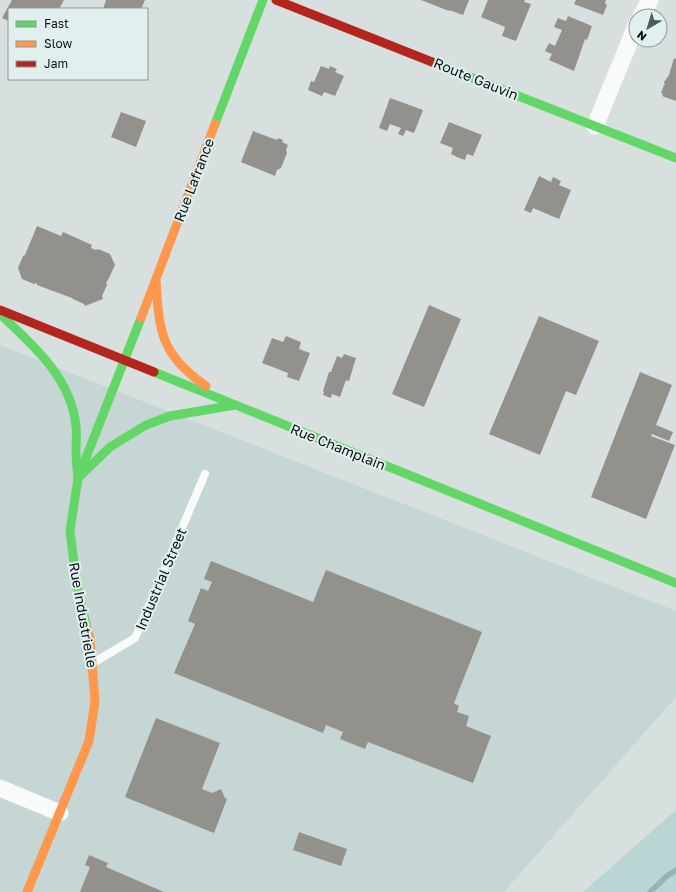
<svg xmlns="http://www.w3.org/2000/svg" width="676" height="892" font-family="'Golos Text',sans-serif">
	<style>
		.built { fill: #c6d6d5 }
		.green { fill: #b9d6d5 }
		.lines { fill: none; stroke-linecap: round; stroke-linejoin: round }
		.stream { stroke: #91b6b4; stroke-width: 5.5 }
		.building { fill: #93918b }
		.lane { stroke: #f9fafa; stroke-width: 8 }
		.street { stroke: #f9fafa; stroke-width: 17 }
		.fast { stroke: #63d668; stroke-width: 9 }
		.slow { stroke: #ff974d; stroke-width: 9 }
		.jam { stroke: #b3261e; stroke-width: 9 }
		.labels { text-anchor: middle; stroke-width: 4; stroke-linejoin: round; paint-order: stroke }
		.street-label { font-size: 14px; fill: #0d1212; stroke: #e1f0ef }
	</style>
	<rect width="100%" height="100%" fill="#d8e0df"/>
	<path class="built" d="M0,345l676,266v86l-172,195h-504z"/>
	<path class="green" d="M676,810v82h-93z"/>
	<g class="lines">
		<path class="stream" d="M650,892l17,-16 9,-6"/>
	</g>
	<path class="building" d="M12,0h52l-5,9h-50v12l-7,-3z
		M106,0h39l-4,9h-38z
		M421,0h48l-6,15 -14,-5v1z
		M488,0h37l-1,2 7,2 -15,37 -14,-5 3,-9 -24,-10z
		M576,0h30l-1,4 2,1 -4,10 -29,-11z
		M568,16l24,10 -5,14 -2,-1 -11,32 -25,-11 3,-6 -7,-3 4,-8 6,3 7,-16 -8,-3 4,-9 8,3z
		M674,58l2,1v42l-14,-5 1,-2 -2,-1 3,-8h1l-1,-3 5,-7z
		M321,66l8,3 1,-3 7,3 -2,3 9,4 -9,20 -11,-4 -2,4 -14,-6 3,-9 3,1z
		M390,98l33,12 -9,23 -8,-3 -3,6 -5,-2 3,-6 -11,-4 -3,7 -8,-3z
		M121,112l25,9 -10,26 -25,-10z
		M449,122l33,13 -9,21 -6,-2 -2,6 -6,-2 -8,-4 2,-6 -13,-5z
		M253,131l24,9 1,-2 5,2 -1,2 6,3 -2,5 1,3 -6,15 -4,2 -2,6 -34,-14z
		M539,176l12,6 2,-5 8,4 -2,4 12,5 -12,29 -26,-11 -2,5 -7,-3z
		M37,226l24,10 2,-4 29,13 -1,3 5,2 2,-1 12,5 5,11 -6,13 -3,5 1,2 -5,11 1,3 -18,7 -1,-2 -11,-5 -1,-1 -35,-13v-2l-3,1 -12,-5 -4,-11 5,-12 2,-1z
		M429,305l32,14 -37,88 -32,-13z
		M539,316l60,25 -23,54 -10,-4 -26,64 -51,-21z
		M286,336l15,6 -2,7 11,4 -11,28 -12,-4 1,-4 -26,-10 10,-25 11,4z
		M344,354l12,4 -7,23 -3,-1 -6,17 -8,-3 -1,4 -8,-3 1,-3 -1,-1 6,-19h2l6,-16 5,2z
		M640,372l32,13 -16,40 17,7 -4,9 -17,-7 -1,2 24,9 -29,74 -55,-22z
		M211,561l102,41 13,-32 156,62 -28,71 5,3 -2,6 12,4 -3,10 25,10 -18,47 -105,-41 -3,7 -25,-10 3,-7 -17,-7 -3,8 -149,-60 21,-49 -7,-3 13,-33 7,3 4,-9 -8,-3z
		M156,718l64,25 -18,46 10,4 9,-4 4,9 2,1 -13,34 -89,-36z
		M299,832l48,17 -6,17 -48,-16z
		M89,855l19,8 -2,4 58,25h-84l10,-25 -5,-2z"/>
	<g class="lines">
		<path class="lane" d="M93,663l42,-25 70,-164"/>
		<path class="street" d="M641,16l9,-16
			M595,126l41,-100
			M0,788l60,25"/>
		<path class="fast" d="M432,62l244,96
			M215,124l48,-124
			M1,315c33,31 70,63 75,111 1,8 0,16 0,25 0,9 1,18 2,27
			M154,372l522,211
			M78,478l32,-31 36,-22 24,-9 65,-11
			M87,628l-10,-42 -7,-55 8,-53 63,-160"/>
		<path class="slow" d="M156,279c3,53 4,74 50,107
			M141,318l74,-194
			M27,892l62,-151 6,-40 -5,-62 -3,-11"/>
		<path class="jam" d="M276,0l156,62
			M0,310l154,62"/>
	</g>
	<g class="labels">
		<g class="street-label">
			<text transform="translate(476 79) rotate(22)" y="5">Route Gauvin</text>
			<text transform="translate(194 180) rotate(-69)" y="5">Rue Lafrance</text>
			<text transform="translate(338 447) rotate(22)" y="5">Rue Champlain</text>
			<text transform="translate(161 579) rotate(-67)" y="5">Industrial Street</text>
			<text transform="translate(83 615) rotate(80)" y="5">Rue Industrielle</text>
		</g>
	</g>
	<rect x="8" y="8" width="140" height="72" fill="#e1f0ef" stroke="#8c9797"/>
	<rect x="16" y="21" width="20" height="6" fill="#63d668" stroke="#8c9797"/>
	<text x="44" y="28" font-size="12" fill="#0d1212">Fast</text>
	<rect x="16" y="41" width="20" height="6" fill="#ff974d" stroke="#8c9797"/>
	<text x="44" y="48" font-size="12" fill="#0d1212">Slow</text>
	<rect x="16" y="61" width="20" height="6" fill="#b3261e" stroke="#8c9797"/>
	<text x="44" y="68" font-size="12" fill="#0d1212">Jam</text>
	<g transform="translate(648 28) rotate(218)"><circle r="19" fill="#e1f0ef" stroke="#8c9797"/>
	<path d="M0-3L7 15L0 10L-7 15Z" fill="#545a5a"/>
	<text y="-6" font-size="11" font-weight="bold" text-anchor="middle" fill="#0d1212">N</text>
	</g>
</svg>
